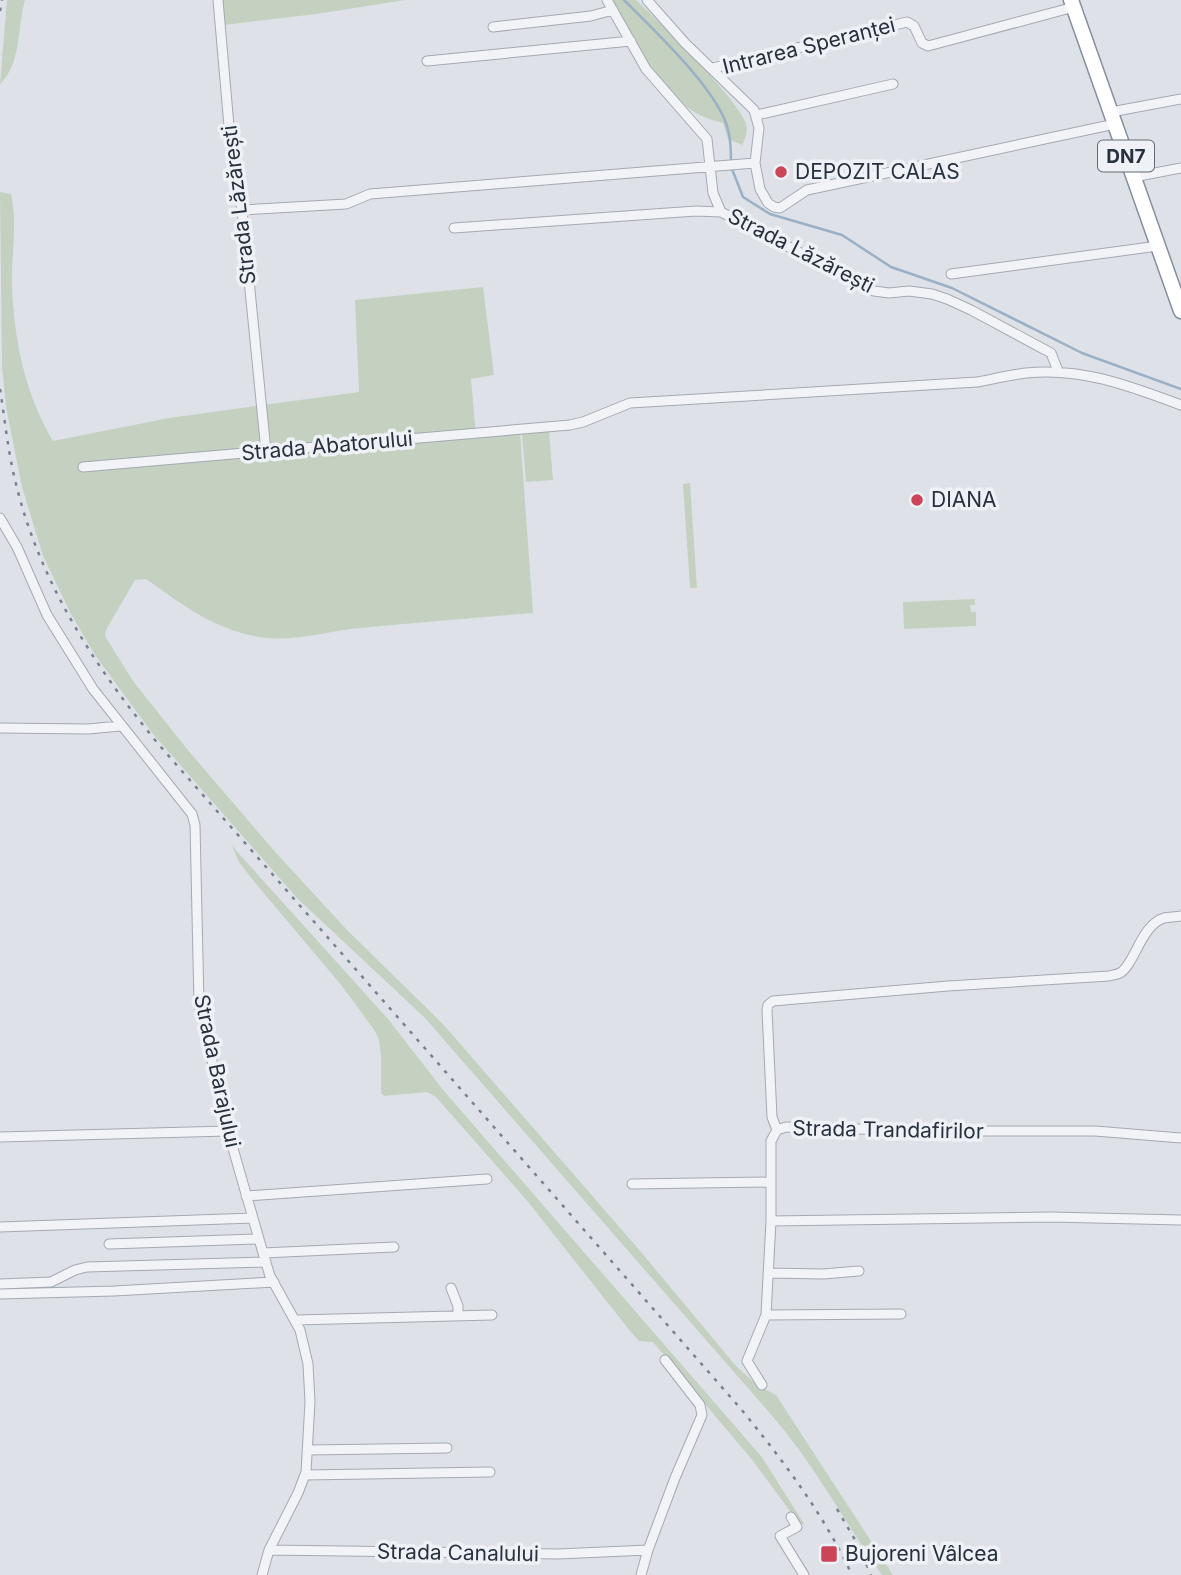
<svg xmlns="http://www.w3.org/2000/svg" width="1181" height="1575" font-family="Inter,sans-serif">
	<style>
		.green { fill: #c4d1c0 }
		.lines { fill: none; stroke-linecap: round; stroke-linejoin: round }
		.stream { stroke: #9ab0c7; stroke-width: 2.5 }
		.minor-casing { stroke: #a4a9b2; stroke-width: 11 }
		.highway-casing { stroke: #868f9e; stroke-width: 17 }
		.minor { stroke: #f1f3f6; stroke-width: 9 }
		.highway { stroke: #fff; stroke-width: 14 }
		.rail { stroke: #788191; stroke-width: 2.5; stroke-dasharray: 3.5 7; stroke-linecap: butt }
		.poi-dot { fill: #cc4458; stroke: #eef1f5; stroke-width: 2.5 }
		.labels { text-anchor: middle; stroke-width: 7; stroke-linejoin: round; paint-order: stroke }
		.shield { fill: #eef1f5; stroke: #636a75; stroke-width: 2 }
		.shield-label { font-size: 19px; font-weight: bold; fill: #28303e }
		.street-label { font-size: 21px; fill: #28303e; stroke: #eef1f5 }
		.poi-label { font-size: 21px; fill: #28303e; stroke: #eef1f5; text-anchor: start }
	</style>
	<rect width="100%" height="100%" fill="#dee2e8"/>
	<path class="green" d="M7,0h18c-8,27 -3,63 -25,84z
		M222,0h183l-88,14 -94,11z
		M612,0h24c21,19 104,101 110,124 2,8 0,14 -4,21l-14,-6 -5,-16c-7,-2 -15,-4 -21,-7 -26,-12 -50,-43 -64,-68 -9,-16 -15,-33 -26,-48z
		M0,192l11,2c7,31 0,60 1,91 2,55 13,109 41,156l116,-23 190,-26 -4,-92 128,-13 11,88 -23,4 5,56 44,-3 13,181c-58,5 -115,9 -172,15 -35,3 -72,16 -107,8 -44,-9 -72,-32 -108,-57l-11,1 -29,50 -1,6 28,45 54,68 90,105 71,77 95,93 198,228 95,114 21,19 19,10 117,180h-11c-37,-52 -66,-108 -108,-157l-349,-400 -128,-120 -144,-164 -58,-79 -24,-41 -28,-58 -21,-69 -16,-80 -4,-42z
		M549,431l4,49 -27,2 -4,-48z
		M690,483l7,105h-7l-7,-104z
		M975,599v6h-5l1,7h5v14l-72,3 -1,-27z
		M232,846l156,173 56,72 317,365 44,69 -7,-3 -45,-61 -100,-119 -14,-1 -9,-10 -101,-128 -93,-106 -9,-5 -43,4 -3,-3v-37l-2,-16 -4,-9 -33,-45 -90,-107 -13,-17z"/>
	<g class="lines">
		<path class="stream" d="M624,0c29,29 96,92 104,130 3,10 3,22 3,32
			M732,169l11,28 27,17 72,21 49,32 61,21 130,65 99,36"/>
		<defs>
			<path id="minor" d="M218,0l11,126 13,84 24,241
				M607,0l39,69 61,70 6,54 8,19 153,79 15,2 20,-2 23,3 15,5 24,11 80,43 7,18
				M647,0l38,43 69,67 5,18 -4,35 5,26 8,14 6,4 6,1 27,-18 308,-66
				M493,27l98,-11 22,-6
				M427,61l204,-20
				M713,68l194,-46 7,4 8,17 6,3 146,-39
				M1111,112l70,-13
				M757,115l136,-31
				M1134,177l47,-9
				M242,210l104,-6 24,-10 385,-31
				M454,228l242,-17 25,1
				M951,274l207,-28
				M83,467l487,-42 13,-3 47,-19 347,-21c16,-3 33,-7 49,-9 55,-6 104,13 155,32
				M0,518l17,29 30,68 46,74 99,125 3,11 4,179 29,127 35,122 7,23 30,54 8,34 2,38 -4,70 -8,21 -29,57 -7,25
				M0,728l88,1 32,-3
				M777,1130l-5,-13 -5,-107 1,-5 5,-4 175,-15 161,-10c3,-1 7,-1 11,-3 15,-9 21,-48 44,-55 5,-1 12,-1 17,-2
				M0,1137l228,-6
				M632,1184l139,-2
				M246,1196l241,-17
				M771,1221l280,-4 130,3
				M0,1227l253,-9
				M109,1244l150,-5
				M263,1253l131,-6
				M768,1273l55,1 36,-3
				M0,1284l51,-2 24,-12 12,-3 179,-5
				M451,1288l7,18v10
				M0,1294l114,-3 160,-9
				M766,1315l135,-1
				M296,1320l196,-5
				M762,1385l-15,-24 19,-46 5,-94v-80l6,-11 9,-3 143,4h166l86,7
				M308,1450l139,-2
				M305,1475l185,-3
				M791,1517l6,10 -17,9 24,39
				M269,1550l289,4 90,-4
				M641,1575l7,-25 27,-72 27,-63 -2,-10 -35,-45"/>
			<path id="highway" d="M1071,0l110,311"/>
		</defs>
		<use href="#minor" class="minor-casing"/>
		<use href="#highway" class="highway-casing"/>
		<use href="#minor" class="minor"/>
		<use href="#highway" class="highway"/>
		<path class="rail" d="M0,11l2,-11
			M0,389c5,31 8,64 16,95 24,99 80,185 144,262l581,663c43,53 82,104 111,166
			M837,1509l21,36 13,30"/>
	</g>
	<g class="poi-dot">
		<circle cx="781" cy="172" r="7"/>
		<circle cx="917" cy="500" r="7"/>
		<rect x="820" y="1545" width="18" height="18" rx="3.5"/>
	</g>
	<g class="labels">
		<rect class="shield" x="1098" y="140.5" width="56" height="31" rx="5"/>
		<g class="shield-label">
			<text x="1126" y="163">DN7</text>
		</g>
		<g class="street-label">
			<text transform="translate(809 46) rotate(-14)" y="7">Intrarea Speranței</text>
			<text transform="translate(239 205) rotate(-97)" y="7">Strada Lăzărești</text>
			<text transform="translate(801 251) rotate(27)" y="7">Strada Lăzărești</text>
			<text transform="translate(327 446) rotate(-5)" y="7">Strada Abatorului</text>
			<text transform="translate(217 1071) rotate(78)" y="7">Strada Barajului</text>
			<text transform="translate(888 1130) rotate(1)" y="7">Strada Trandafirilor</text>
			<text transform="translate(458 1553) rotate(1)" y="7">Strada Canalului</text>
		</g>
		<g class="poi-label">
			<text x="795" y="179">DEPOZIT CALAS</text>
			<text x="931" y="507">DIANA</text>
			<text x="845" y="1561">Bujoreni Vâlcea</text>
		</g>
	</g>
</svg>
